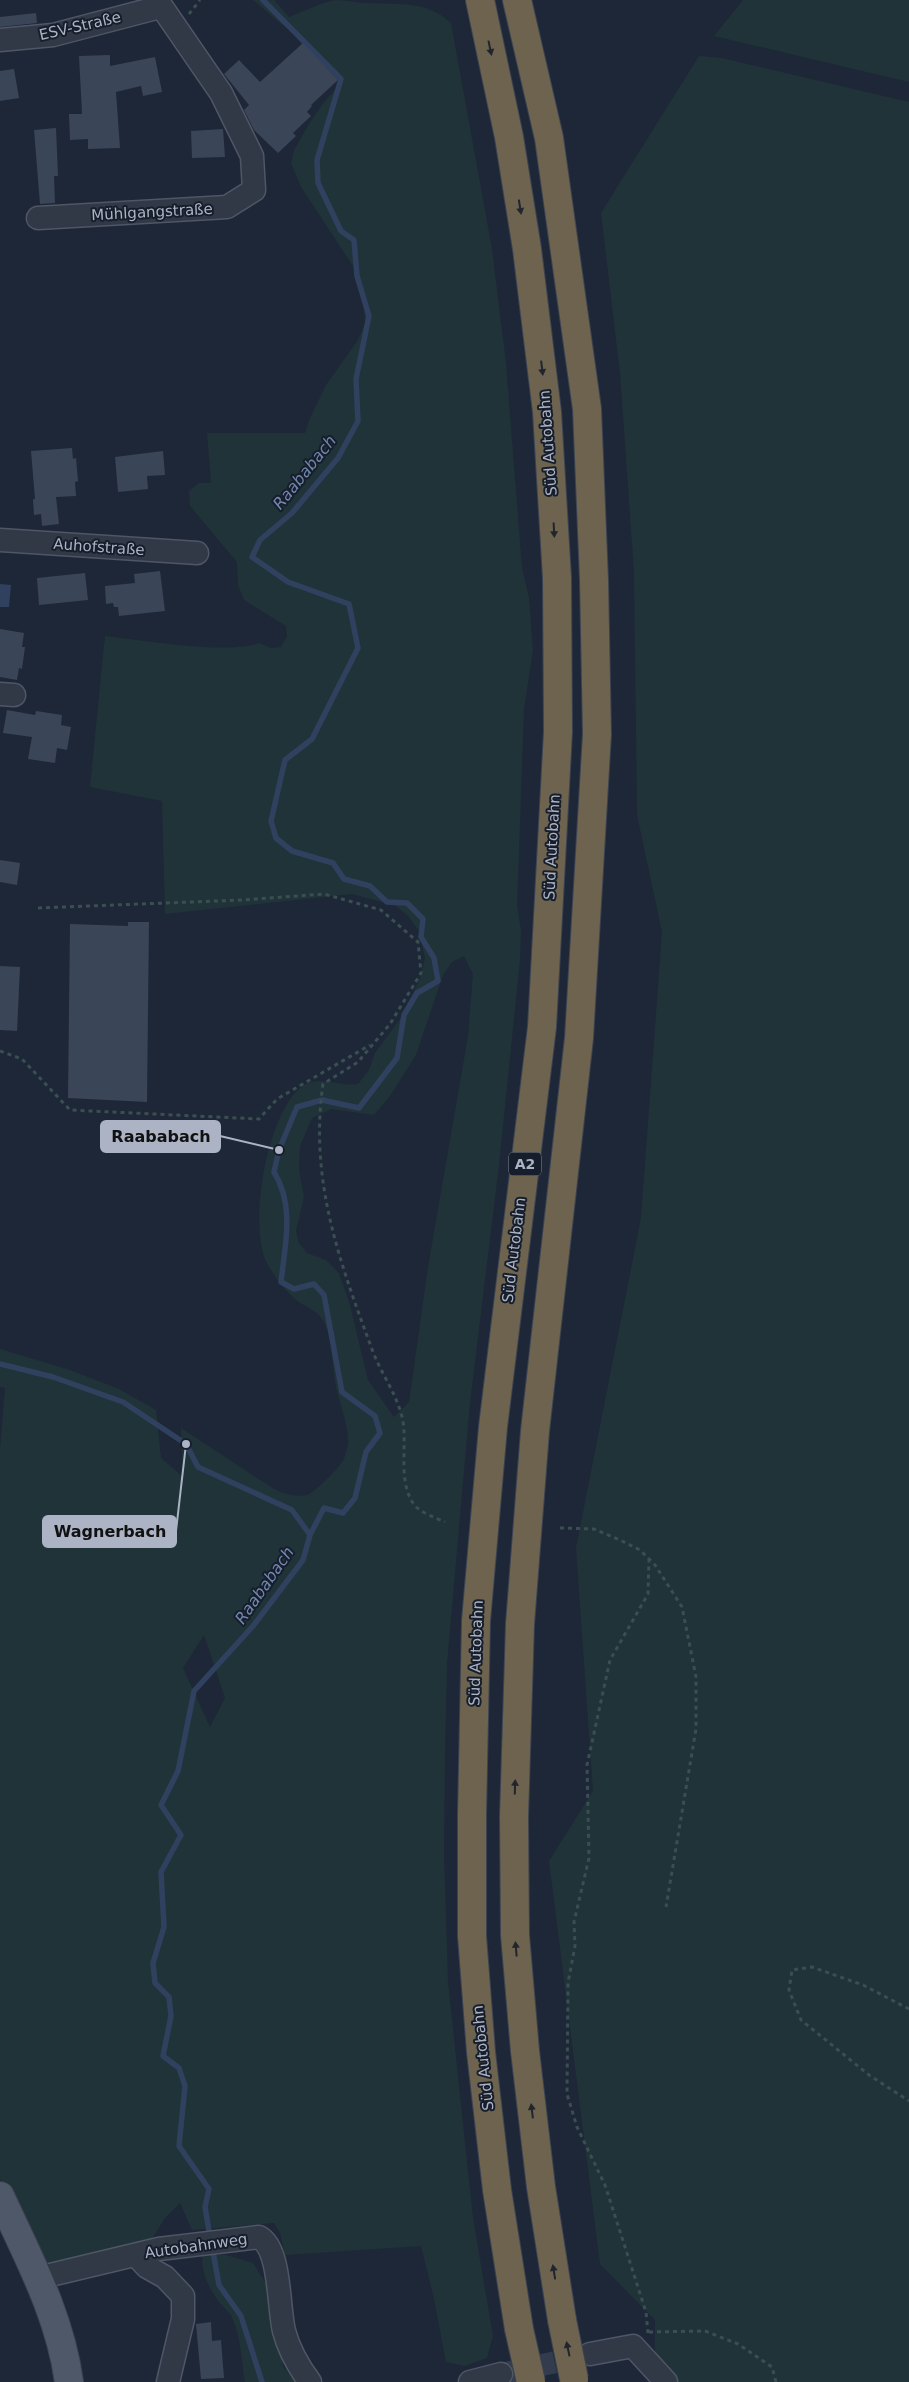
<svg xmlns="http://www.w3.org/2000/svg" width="909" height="2382" font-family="'DejaVu Sans',sans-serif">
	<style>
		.green { fill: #203338; fill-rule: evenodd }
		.water { fill: #30415f }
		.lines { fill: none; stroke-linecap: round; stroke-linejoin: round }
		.stream { stroke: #30415f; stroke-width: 5.5 }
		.building { fill: #3a4558 }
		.minor-tunnel { stroke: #333c4c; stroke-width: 22; stroke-dasharray: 22 11; stroke-linecap: butt }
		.minor-casing { stroke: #4f5666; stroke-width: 25 }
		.major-casing { stroke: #3b4251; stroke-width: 30 }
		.highway-casing { stroke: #3c4352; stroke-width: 30 }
		.path { stroke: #3a4f52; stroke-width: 3; stroke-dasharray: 4 4; stroke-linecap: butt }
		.minor { stroke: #313947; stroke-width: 22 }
		.major { stroke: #4f5868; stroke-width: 28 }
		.highway { stroke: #6e634e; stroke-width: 28 }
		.highway-bridge-casing { stroke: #3c4352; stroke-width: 30; stroke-linecap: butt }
		.highway-bridge { stroke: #6e634e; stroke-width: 28 }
		.oneway { fill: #20252e }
		.labels { text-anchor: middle; stroke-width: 4; stroke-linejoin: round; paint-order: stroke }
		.shield { fill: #171e2b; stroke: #7f8697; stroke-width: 1 }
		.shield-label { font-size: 14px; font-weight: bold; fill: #abb3c5 }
		.street-label { font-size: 15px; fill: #abb3c5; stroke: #171e2b }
		.water-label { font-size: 16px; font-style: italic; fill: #7187af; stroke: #171e2b }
		.leader { fill: none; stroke: #abb3c5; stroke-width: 2 }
		.callout-dot { fill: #abb3c5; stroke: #171e2b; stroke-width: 2 }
		.callout { fill: #abb3c5; stroke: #abb3c5; stroke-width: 2 }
		.callout-label { font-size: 16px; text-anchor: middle; font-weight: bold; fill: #111 }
	</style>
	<rect width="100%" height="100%" fill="#1e2737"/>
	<path class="green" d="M253,0h21l15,17c16,-6 31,-14 47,-17 11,0 20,3 31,3 34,2 59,-3 84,20l41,226 14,114 16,205 7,30 4,52 -9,59 -7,197 4,24 -1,30 -21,205 -29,238 -23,261 -2,89 -1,102 4,127 25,236 20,118 -6,22 -22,8 -19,-4 -12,-63 -13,-53 -136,9 -5,-22 -6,-10 -82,7 -12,-27 -15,15 -15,24 -110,22 -40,-85v-731l5,-60 -5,-1v-38l70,21 49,19 37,21 5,48 22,19 -2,-49 93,61c11,5 20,8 33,6 7,-2 31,-26 35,-33 3,-4 5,-13 6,-18 1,-21 -10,-42 -13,-63 -3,-18 -3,-43 -11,-59 -7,-13 -20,-15 -29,-23 -12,-10 -21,-24 -28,-36 -20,-36 1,-159 39,-179 16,-8 35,3 52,0l11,-14 6,-17 28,-38 17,-37 5,-20 -6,-27 -11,-15 -12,-10 -44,-12 -187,20 -3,-113 -72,-14 15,-151c38,4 121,19 154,7l12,5 10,-1 6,-11 -1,-10 -42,-26 -6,-15 -1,-23 -47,-56 -1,-15 10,-8h12l-4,-50h98l5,-15 16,-33 32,-45 7,-17 -2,-25 -6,-26 -56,-85 -10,-24 3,-13 15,-26 15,-22 18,-20 -37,-42 -25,-17zM464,956l9,18 -5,62 -40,231 -19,135 -15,15 -26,-37 -18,-75 -11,-32 -13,-13 -19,-7 -8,-10 -3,-12 8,-34 -5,-27 1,-24 12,-28 19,-9 43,6 16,-19 26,-41 27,-80 9,-13zM204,1635l21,63 -15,29 -27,-59z
		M743,0h166v82l-195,-46z
		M699,56l23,2 187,44v2280h-254v-62l-55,-56 -51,-403 44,-70 -17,-243 65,-330 21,-286 -25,-117 -3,-243 -14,-199 -19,-160z
		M203,2255h23l27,8 18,28 12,76 14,15h-52c-4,-21 -3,-41 -12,-62 -2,-7 -9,-12 -14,-18 -9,-12 -20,-32 -16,-47z"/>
	<path class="water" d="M0,584l11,1 -2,22h-9z"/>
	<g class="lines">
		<path class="stream" d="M0,1364l53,13 70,25 63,42 12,23 94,43 18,25
			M210,2237l-5,-30 4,-18 -30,-43 6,-60 -6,-18 -16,-12 8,-40 -2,-19 -14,-14 -2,-20 11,-36 -3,-55 20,-37 -20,-30 17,-34 16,-80 59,-65 50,-66 7,-25 14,-27 19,5 12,-15 11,-46 14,-19 -5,-17 -33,-24 -18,-97 -10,-11 -20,5 -13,-7c4,-37 14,-76 -7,-110l5,-22 18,-43 25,-7 37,8 38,-50 7,-43 13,-22 21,-12 -4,-23 -13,-21 2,-18 -16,-16 -20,-1 -17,-16 -26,-7 -11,-16 -41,-12 -16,-13 -5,-17 14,-61 27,-21 46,-91 -9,-44 -61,-22 -36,-25 8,-17 32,-27 46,-55 20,-37 -2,-42 13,-63 -12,-40 -3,-36 -13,-9 -23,-48 -1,-23 24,-81 -78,-79
			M212,2246l7,39 22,31 21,66"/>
	</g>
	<path class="building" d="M36,13l1,10 -37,4v-10z
		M303,43l35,37 -27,25 1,1 -5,6 4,4 -18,17 3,3 -18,17 -24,-23 -10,-20 5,-5 -25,-31 15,-14 21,22z
		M110,55v11l45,-9 7,35 -19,4 -2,-10 -25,6 4,56 -32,1v-10l-18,1 -1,-26h13l-3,-58z
		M14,69l5,29 -19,3v-30z
		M56,128l2,48h-4l1,27 -15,1 -6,-74z
		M223,129l2,28 -33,1 -1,-27z
		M72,448l1,11 3,-1 2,23 -3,1 1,14 -20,1 3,27 -17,2 -1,-12 -7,1 -1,-16h2l-4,-48z
		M163,451l2,24 -18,1 1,13 -30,3 -3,-35z
		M160,571l5,40 -46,5 -1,-9h-4l-1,-4 -7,1 -1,-18 30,-3 -1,-9z
		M85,573l3,27 -49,5 -2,-27z
		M0,629l24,4 -2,14h3l-3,22 -3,-1 -2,12 -17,-3z
		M7,710l28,5 1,-4 26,4 -1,10 10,2 -4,23 -10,-2 -2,15 -27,-4 4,-22 -29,-4z
		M0,860l20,3 -3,22 -17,-3z
		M128,922h21l-2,180 -79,-4 2,-174 58,2z
		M0,966l20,1 -3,64 -17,-1z
		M211,2322l1,19 9,-1 3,38 -23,1 -5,-55z"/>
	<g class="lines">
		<path class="minor-tunnel" d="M501,2374l86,-19"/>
		<defs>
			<path id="minor" d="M0,40l53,-5 107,-28
				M38,218l189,-11 27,-17 -2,-34 -31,-63 -64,-93
				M0,540l197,13
				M0,694l14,1
				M136,2255l11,12 18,10 18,19v23l-15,63
				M38,2278l121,-29 100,-12c22,12 19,69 25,94 5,19 14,35 26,51
				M590,2354l43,-8 33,36
				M470,2382l31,-8"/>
			<path id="major" d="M0,2196c28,61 60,119 69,186"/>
			<path id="highway" d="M480,0l29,137 18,112 20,163 10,166 1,154 -16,295 -49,400 -17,194 -4,194v121l9,116 16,138 22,139
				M517,0l32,138 38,271 7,171 3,154 -18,304 -44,393 -15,193 -6,193 1,118 10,116 16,136 21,133"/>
		</defs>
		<use href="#minor" class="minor-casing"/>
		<use href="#major" class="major-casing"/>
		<use href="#highway" class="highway-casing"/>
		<path class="path" d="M189,14l11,-14
			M38,908l204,-8 82,-6 57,16 37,32 3,31 -31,51 -32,38 -35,22c-14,97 17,179 50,268 9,23 25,44 30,69 4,26 -5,59 10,82 5,9 23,15 32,19
			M0,1051l22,8 48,51 189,9 18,-20 93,-54
			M560,1528l34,1 26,11 20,10 15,15 27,42 14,70v52l-30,178
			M909,2009l-46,-24 -51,-18 -20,3 -3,20 12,30 68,55 40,26
			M649,2332l56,-1 33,13 34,23 4,15
			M648,2333l-2,-21 -41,-127 -28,-58 -10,-33 1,-111 7,-37 -1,-24 15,-64 -2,-93 23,-105 38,-66 1,-35"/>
		<use href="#minor" class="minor"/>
		<use href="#major" class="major"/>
		<use href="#highway" class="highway"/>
		<defs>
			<path id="highway-bridge" d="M562,2320l12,59
				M519,2329l12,53"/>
		</defs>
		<use href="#highway-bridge" class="highway-bridge-casing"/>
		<use href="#highway-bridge" class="highway-bridge"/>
	</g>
	<defs><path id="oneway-solid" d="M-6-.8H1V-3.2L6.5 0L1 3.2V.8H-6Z" transform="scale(1.25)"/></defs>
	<g class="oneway">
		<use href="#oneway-solid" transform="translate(490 48) rotate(78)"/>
		<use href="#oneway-solid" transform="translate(520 207) rotate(81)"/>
		<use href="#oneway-solid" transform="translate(542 368) rotate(83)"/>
		<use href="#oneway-solid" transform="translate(554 530) rotate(87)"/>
		<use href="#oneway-solid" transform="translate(515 1787) rotate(-88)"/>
		<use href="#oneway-solid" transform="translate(516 1949) rotate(-95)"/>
		<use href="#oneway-solid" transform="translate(532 2111) rotate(-97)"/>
		<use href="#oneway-solid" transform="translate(554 2272) rotate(-99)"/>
		<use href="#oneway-solid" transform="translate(568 2349) rotate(-102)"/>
	</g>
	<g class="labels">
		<rect class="shield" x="509" y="1152.5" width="32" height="23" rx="4"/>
		<g class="shield-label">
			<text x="525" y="1169">A2</text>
		</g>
		<g class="street-label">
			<text transform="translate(80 26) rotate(-13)" y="5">ESV-Straße</text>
			<text transform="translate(152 212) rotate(-3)" y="5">Mühlgangstraße</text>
			<text transform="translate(548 443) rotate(-94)" y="5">Süd Autobahn</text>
			<text transform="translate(99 547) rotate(4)" y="5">Auhofstraße</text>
			<text transform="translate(552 847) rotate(-87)" y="5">Süd Autobahn</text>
			<text transform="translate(514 1250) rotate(-83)" y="5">Süd Autobahn</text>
			<text transform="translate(476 1653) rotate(-88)" y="5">Süd Autobahn</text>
			<text transform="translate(483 2058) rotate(-96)" y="5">Süd Autobahn</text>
			<text transform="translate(196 2246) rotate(-8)" y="5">Autobahnweg</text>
		</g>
		<g class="water-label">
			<text transform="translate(304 472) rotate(-51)" y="6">Raababach</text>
			<text transform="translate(264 1585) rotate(-55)" y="6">Raababach</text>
		</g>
	</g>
	<path class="leader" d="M279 1150L220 1136M186 1444L176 1531"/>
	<g class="callout-dot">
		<circle cx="279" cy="1150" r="5"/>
		<circle cx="186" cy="1444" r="5"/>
	</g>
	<g class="callout">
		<rect x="101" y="1121" width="119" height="31" rx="5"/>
		<rect x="43" y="1516" width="133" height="31" rx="5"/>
	</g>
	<g class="callout-label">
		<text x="161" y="1142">Raababach</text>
		<text x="110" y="1537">Wagnerbach</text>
	</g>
</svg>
